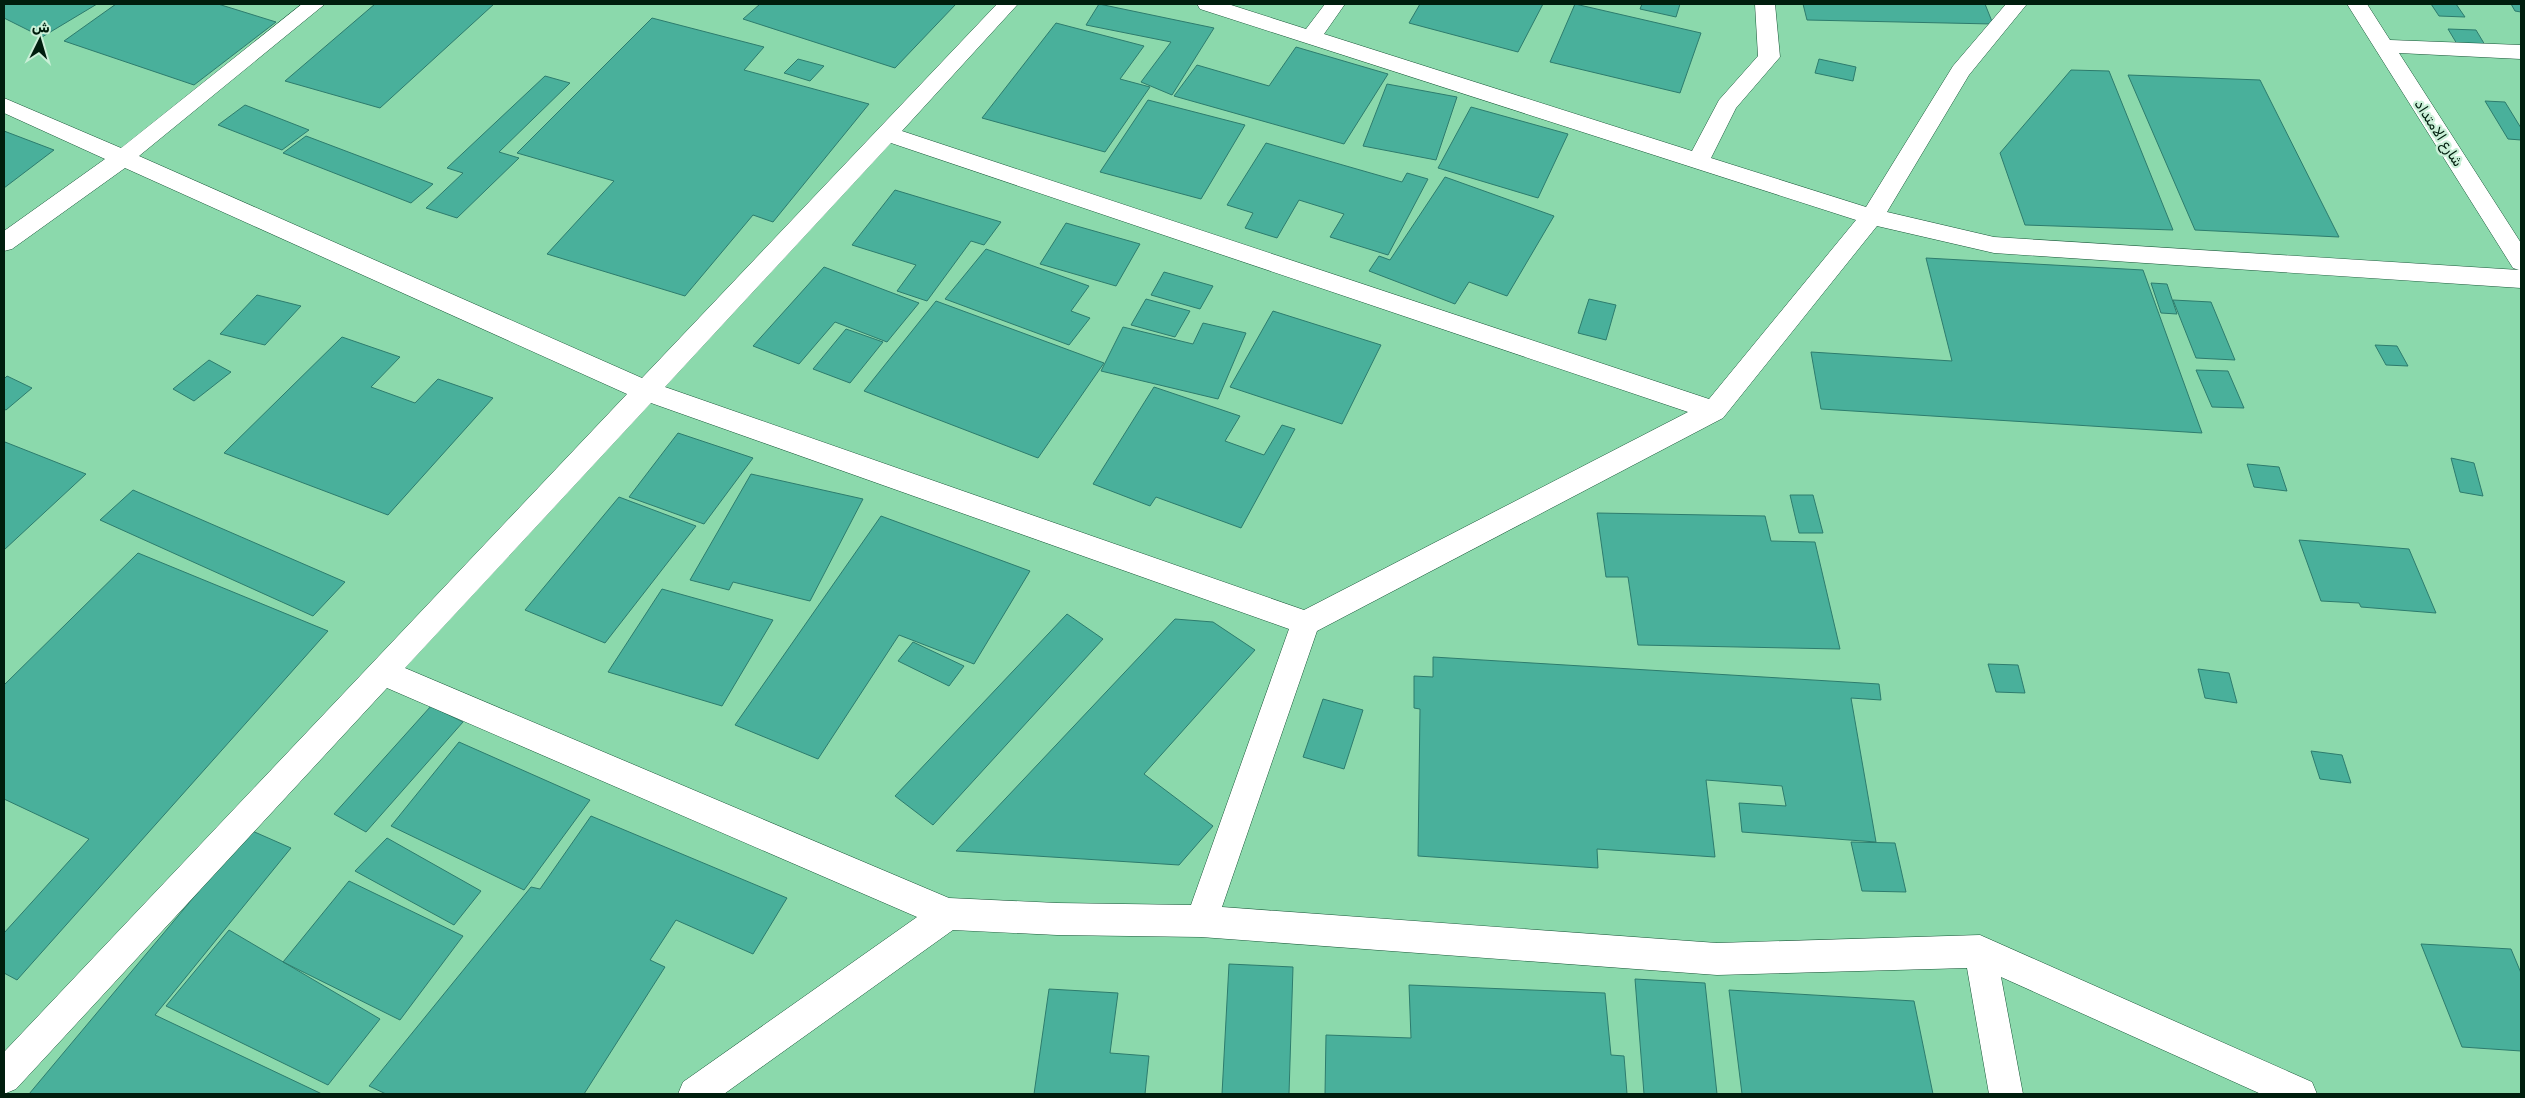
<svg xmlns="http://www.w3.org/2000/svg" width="2525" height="1098" font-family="Rubik,Cairo,sans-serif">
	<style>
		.building { fill: #49b09b; stroke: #2d7c6d }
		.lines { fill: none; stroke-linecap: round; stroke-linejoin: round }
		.minor-casing { stroke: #195638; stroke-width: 1 }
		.minor { fill: #fff; fill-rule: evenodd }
		.labels { text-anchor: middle; stroke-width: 4.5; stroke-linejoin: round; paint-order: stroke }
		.street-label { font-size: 14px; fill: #001e0e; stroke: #caf0d8 }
	</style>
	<rect width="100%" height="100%" fill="#8bd9ac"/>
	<path class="building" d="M4,4h93l-55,33 -38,-19z
		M116,4h102l58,18 -82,63 -130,-44z
		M375,4h119l-114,104 -95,-27z
		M760,4h196l-61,64 -152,-49z
		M1099,4l115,24 -42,67 -31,-13 30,-40 -85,-17z
		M1420,4h123l-25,48 -109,-29z
		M1575,4l126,29 -21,60 -130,-31z
		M1642,4h38l-4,13 -36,-8z
		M1803,4h182l8,20 -186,-4z
		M2431,4h25l9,13 -26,-1z
		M2511,4h10v8l-6,-1z
		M652,18l112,29 -20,23 125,34 -96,118 -20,-7 -68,81 -138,-42 67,-73 -97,-28z
		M1056,23l88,23 -24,33 30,8 -45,65 -123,-34z
		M2448,29l28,1 9,15 -28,-1z
		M1296,47l92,27 -44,70 -170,-48 23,-31 72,21z
		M798,59l26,7 -14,15 -26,-8z
		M1819,59l37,8 -3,14 -38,-8z
		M2071,70l38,1 64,159 -148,-5 -25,-72z
		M2128,75l132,5 79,157 -144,-7z
		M545,76l25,7 -71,69 20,6 -62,60 -31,-10 37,-35 -16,-5z
		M1387,84l70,13 -21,63 -73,-14z
		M1148,100l97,25 -44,74 -101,-27z
		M2485,101l20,1 16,26v12l-13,-1z
		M245,105l64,25 -27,20 -64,-25z
		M1471,107l97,27 -30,64 -100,-30z
		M4,131l50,19 -50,38z
		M306,136l127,48 -22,19 -128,-50z
		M1266,143l136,39 5,-9 21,6 -40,76 -58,-18 14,-23 -45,-14 -22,38 -32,-10 8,-15 -26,-8z
		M1445,177l109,39 -47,80 -38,-14 -14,22 -86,-33 10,-15 11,4z
		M895,190l106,32 -17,23 -13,-4 -44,60 -30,-10 19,-26 -64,-20z
		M1066,223l74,21 -24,42 -76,-22z
		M986,249l103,37 -18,25 19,7 -21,27 -124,-46z
		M1926,258l217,12 59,163 -381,-24 -10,-57 141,9z
		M824,267l95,36 -32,39 -52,-20 -36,42 -46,-18z
		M1164,272l49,14 -13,23 -49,-14z
		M2151,283l16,1 10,30 -16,-1z
		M257,295l44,11 -36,39 -45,-11z
		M1146,299l44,12 -15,26 -44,-12z
		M1589,299l27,6 -10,35 -28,-7z
		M2173,300l38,2 24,58 -39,-2z
		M936,301l168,62 -66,95 -174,-67z
		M1273,311l108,34 -39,79 -112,-37z
		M1203,323l43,10 -28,66 -117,-28 22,-44 70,17z
		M846,329l37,13 -33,41 -37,-14z
		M342,337l58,20 -29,30 44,16 23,-24 55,19 -105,117 -164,-62z
		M2375,345l22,1 11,20 -22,-1z
		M209,360l22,12 -37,29 -21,-12z
		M2196,370l32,1 16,37 -32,-1z
		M7,376l25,12 -26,22 -2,-1v-30z
		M1154,387l86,29 -15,25 39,14 18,-30 13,4 -54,99 -85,-31 -6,9 -57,-22z
		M678,433l75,25 -49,66 -75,-27z
		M5,442l81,32 -82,76v-106z
		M2451,458l23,5 9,33 -23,-4z
		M2247,464l32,3 8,24 -33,-4z
		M751,474l112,25 -53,102 -77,-19 -4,8 -39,-10z
		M133,490l212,92 -32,34 -213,-96z
		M1790,495h23l10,38h-24z
		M619,497l77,29 -91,117 -80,-33z
		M1597,513l168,3 6,25 44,1 25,107 -202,-4 -10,-68h-22z
		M881,516l149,55 -56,93 -75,-29 -81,124 -83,-34z
		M2299,540l110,9 27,64 -75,-6 -2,-4 -38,-2z
		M138,553l190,78 -311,349 -13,-7v-40l85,-94 -85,-40v-114z
		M662,589l111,31 -51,86 -114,-34z
		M1067,614l36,25 -170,186 -38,-29z
		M1175,619l38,3 42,28 -111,124 69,52 -34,39 -223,-14z
		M913,642l51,24 -15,20 -51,-25z
		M1433,657l446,27 2,16 -30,-2 25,144 -134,-10 -3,-29 47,3 -4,-20 -76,-6 9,77 -118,-8 1,19 -180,-12 2,-147 -6,-1v-32l19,1z
		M1988,664l30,1 7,28 -29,-1z
		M2198,669l31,4 8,30 -32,-5z
		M1323,699l40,11 -19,59 -41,-12z
		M431,706l32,16 -97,110 -32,-18z
		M459,742l131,58 -66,90 -133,-64z
		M2311,751l31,4 9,28 -31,-4z
		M591,816l196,82 -34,56 -77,-34 -26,40 15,7 -81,127h-198l-17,-8 162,-199 9,2z
		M250,830l41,18 -136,167 167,79h-293z
		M387,838l94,53 -27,34 -99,-54z
		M1851,842l44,1 11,49 -44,-1z
		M349,881l114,55 -63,84 -117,-58z
		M229,930l151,89 -52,66 -162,-79z
		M2421,944l90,5 10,24v78l-59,-4z
		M1229,964l64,3 -4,127h-67z
		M1635,979l70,4 12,111h-73z
		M1409,985l196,8 6,62 13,1 3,38h-302l1,-59 85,3z
		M1049,989l69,4 -8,60 39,3 -4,38h-111z
		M1729,990l185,11 19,93h-191z"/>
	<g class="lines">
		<defs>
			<path id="minor" d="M302,4h23l-186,152 503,222 355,-374h21l-116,127 807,268 147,-179 -656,-211 -3,-5h31l78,25 19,-25h20l-21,30 368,117 27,-51 39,-44 -3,-52h20l5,53 -44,51 -25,50 155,49 87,-141 53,-62h21l-58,71 -82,137 107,25 525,33 -6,-2 -166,-264h20l23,36 131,5v14l-122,-6 122,190v45l-527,-35 -117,-27 -154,192 -406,213 -95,276 495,36 263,-8 332,147 5,12h-56l-260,-117 22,117h-34l-22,-126 -250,7 -516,-38 -144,-2 -104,-5 -229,164h-46l5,-12 234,-165 -530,-229 -371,401 -12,5v-42l623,-658 -502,-226 -113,81 -8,2v-20l101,-72 -101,-46v-15l117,50zM891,143l797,269 -384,198 -639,-223zM651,403l638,226 -98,276 -134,-2 -108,-5 -544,-230z"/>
		</defs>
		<use href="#minor" class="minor-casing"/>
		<use href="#minor" class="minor"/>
	</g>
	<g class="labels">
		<g class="street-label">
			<text transform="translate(2439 133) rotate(57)" y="5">شارع الامتداد</text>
		</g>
	</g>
	<rect width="2525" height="1098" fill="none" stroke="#001e0e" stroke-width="10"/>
	<g transform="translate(40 40) rotate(5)" stroke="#caf0d8" stroke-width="4" paint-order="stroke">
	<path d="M0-4L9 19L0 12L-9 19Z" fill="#001e0e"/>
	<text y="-8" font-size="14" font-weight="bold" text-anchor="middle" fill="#001e0e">ش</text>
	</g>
</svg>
